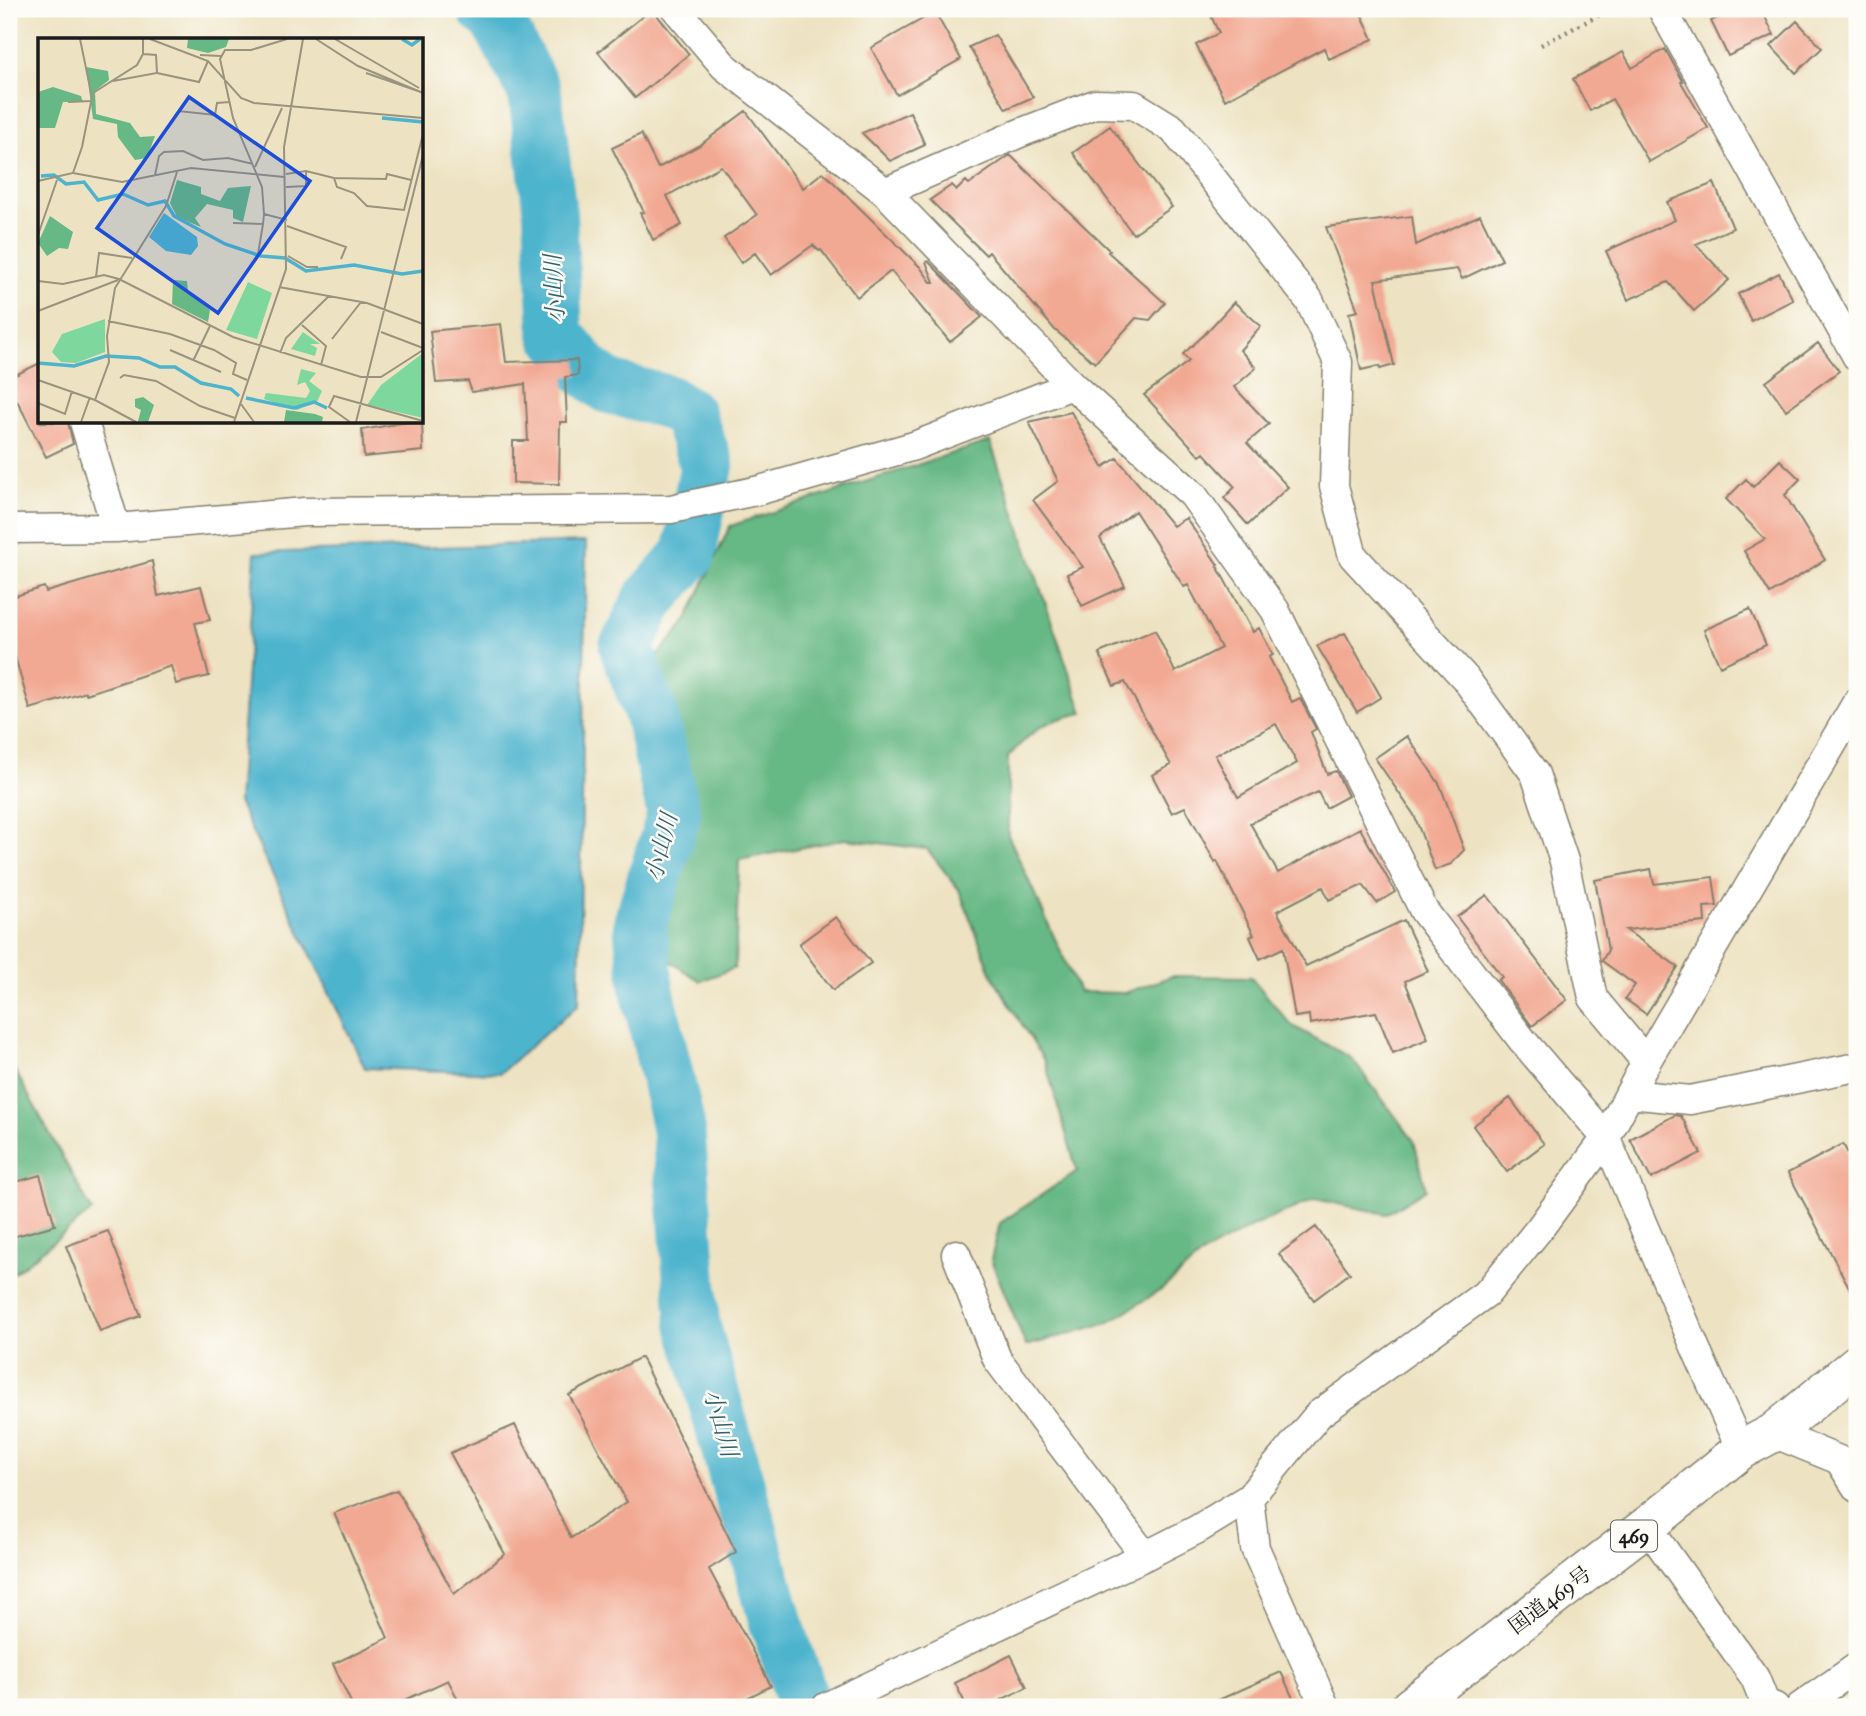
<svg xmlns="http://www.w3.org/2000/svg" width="1866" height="1716" font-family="'IM FELL Great Primer','Noto Serif JP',serif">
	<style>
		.forest { fill: #66b884; stroke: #416a50; stroke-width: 2 }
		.water { fill: #4eb4cd; stroke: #356874; stroke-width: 2 }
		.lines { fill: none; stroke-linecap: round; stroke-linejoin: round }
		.river { stroke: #4eb4cd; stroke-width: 54 }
		.building { fill: #f2a993; fill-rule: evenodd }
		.street-casing { stroke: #847f6e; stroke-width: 31 }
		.highway-casing { stroke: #847f6e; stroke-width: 41 }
		.path { stroke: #847f6e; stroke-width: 4.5; stroke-dasharray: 2 5; stroke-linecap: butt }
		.street { stroke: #fff; stroke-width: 28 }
		.highway { stroke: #fff; stroke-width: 38 }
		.labels { text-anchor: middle; stroke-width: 5; stroke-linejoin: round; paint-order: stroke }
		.shield { fill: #fdfcf7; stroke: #605f5e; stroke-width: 2 }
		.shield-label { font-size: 19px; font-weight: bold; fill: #1c1c1c }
		.street-label { font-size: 21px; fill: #1c1c1c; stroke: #fdfcf7 }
		.water-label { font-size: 23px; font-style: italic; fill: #32606c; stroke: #fdfcf7 }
		.inset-river { fill: none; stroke: #4eb4cd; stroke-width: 3.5 }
		.inset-road { fill: none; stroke: #99937f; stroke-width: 2 }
		.view { fill: #1d4ed8; fill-opacity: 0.15; stroke: #1d4ed8; stroke-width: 3.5 }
		.inset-edge { fill: none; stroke: #1c1c1c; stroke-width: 3.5 }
	</style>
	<rect width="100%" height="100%" fill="#fdfcf7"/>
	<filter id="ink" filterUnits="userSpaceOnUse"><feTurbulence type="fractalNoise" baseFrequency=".0143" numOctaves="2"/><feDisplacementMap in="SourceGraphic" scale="14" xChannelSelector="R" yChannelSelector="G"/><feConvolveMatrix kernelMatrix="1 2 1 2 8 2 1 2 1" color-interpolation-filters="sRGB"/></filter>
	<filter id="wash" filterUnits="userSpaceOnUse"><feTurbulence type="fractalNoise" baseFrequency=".00686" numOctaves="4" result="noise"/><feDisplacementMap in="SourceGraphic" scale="28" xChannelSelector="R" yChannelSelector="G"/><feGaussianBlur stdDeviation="1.57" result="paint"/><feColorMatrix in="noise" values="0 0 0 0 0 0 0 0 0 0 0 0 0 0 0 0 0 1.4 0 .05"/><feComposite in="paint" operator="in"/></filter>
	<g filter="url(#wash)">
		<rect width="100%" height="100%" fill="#ede2c1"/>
		<path class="forest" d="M990,441l93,272c-40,8 -48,15 -75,44v78l71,157 46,1 47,-17 79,1 40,48 60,33 63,83 12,48 -40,25 -71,-15 -62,27 -50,28 -42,36 -54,33 -81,23 -35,-86 9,-37 77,-52 -32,-109 -52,-85 -34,-87 -32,-41 -82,-10 -106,21 -4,108 -35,13 -45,-30 28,-155 -46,-117 48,-55 45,-98z
			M13,1067l79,144 -83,66v-207z"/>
		<path class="water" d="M586,542l-7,462 -79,69 -135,-5 -127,-266 17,-249z"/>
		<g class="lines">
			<path class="river" d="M484,9l12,9 39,75 15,121 6,120 31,37 22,16 59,15 20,12 19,51 -18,89 -39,45 -24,48 25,67 23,100 -34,110 7,65 31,136 15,198 83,299 29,85"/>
		</g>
		<g id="blocks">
			<path class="building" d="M652,9l37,45 -54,44 -37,-46z
				M1224,9h135l14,30 -44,20 -5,-11 -99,52 -29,-55 23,-12 -8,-17z
				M1737,9h24l13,26 -46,21 -17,-35z
				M935,12l26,47 -64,36 -26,-47z
				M1797,21l25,27 -26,25 -25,-27z
				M995,35l38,62 -27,12 -37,-62z
				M1665,49l18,32 -2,1 27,46 -59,34 -37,-63 -22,12 -17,-32 50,-27 9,16z
				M746,111l57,77 20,-16 97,95 11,15h3l-8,-20 2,-1 54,56 -32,25 -59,-71 -34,26 -36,-47 -2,1 -6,-6 -42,30 -16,-22 -14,10 -17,-25 33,-23 -36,-49 -54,30 15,29 -29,15 -13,-27 4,-1 -32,-64 29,-14 17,34 42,-23z
				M910,112l15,33 -35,16 -28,-28z
				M1110,126l62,81 -39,27 -60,-81z
				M1010,155l100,96 -2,1 57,51 -15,17 -14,-2 -41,45 -40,-33 -66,-78 -3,3 -56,-55 22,-15 5,5 9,-9 3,3z
				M1714,183l19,45 -37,16 33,36 -35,31 -26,-29 -40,18 -22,-49 69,-31 -8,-18z
				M1480,215l22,45 -40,19 -5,-10 -82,11 19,85 -14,4 -1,-3 -18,4 -12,-57 9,-2 -32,-84 86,-11 4,29z
				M1779,273l14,27 -42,21 -13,-27z
				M1234,302l27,24 -21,24 16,18 -22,19 35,37 -22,19 41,44 -40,38 -24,-27 11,-11 -31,-34 -4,3 -56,-61 45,-34 -6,-7 21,-19z
				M501,324l5,38 71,-2 1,15 -13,2 2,45h-7l-1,62 -46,-1v-42h15l-3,-57 -53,8 -4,-11 -32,2 -6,-52z
				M1818,343l21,28 -53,39 -20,-28z
				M40,363v59h28l5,22 -27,13 -37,-72v-7z
				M1071,412l32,55 14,-9 56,68 13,-8 32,47 -1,1 36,66 6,-4 14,27 -4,2 23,45 8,-4 16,31 -5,3 16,42 9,-3 12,25 -22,12 -8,-16 -68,31 28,50 82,-45 35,64 -18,11 -14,-18 -34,15 -6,-13 -46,24 29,55 98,-46 24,51 -23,10 23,58 -35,14 -17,-41 -66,12 -1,-9 -14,2 -12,-69 -23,11 -10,-22 4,-2 -37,-74 -2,1 -30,-55 -13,6 -20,-38 19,-10 -46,-83 -11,4 -15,-33 56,-23 20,42 46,-24 -33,-63 -4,2 -49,-76 -35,27 25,48 -43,20 -15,-32 16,-7 -50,-67 25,-19 -29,-59zM1276,724l21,39 -59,34 -23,-42z
				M422,419l1,32 -59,6 -2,-27 45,-8h15z
				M1780,460l20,19 -15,16 40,65 -55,34 -26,-43 21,-12 -39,-40 20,-20 7,8z
				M152,561l6,35 43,-10 9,34 -15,3 14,53 -33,8 -5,-18 -85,28v-2l-56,17 -21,-73v-38l35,-11 2,5z
				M1750,609l16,36 -46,21 -16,-36z
				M1345,633l36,64 -24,15 -40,-66z
				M1407,736l33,49 24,65 -13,14 -16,6 -21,-55 -39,-57z
				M1651,869l3,15 59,-7 4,29 -13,1 1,15 -79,8 52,37 -32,47 -21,-15 10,-14 -33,-24 6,-11 -13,-70z
				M1487,895l80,105 -35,26 -34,-46 4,-3 -45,-60z
				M836,917l35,46 -38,27 -34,-46z
				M1510,1098l34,46 -37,28 -34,-46z
				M1675,1115l6,1 20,37 -50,26 -21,-40z
				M1843,1144l14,27v131l-69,-129z
				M40,1175l15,50 -46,13v-54z
				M1316,1227l34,46 -36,27 -35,-46z
				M108,1231l33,85 -41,15 -34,-85z
				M641,1357l95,195 -27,17 62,117 -42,21h-267l-14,-27 -58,27h-37l-20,-43 55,-26 -54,-125 63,-23 57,104 51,-40 -55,-101 65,-28 56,113 56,-36 -58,-107z
				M1011,1655l16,32 -40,20h-20l-12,-24z
				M1281,1672l16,35h-94z"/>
		</g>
	</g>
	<g filter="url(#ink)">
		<use href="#blocks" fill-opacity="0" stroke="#847f6e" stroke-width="2"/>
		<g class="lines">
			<defs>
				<path id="street" d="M676,9l48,57 161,126 187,193 121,110 82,115 149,301 99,130 83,97 89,209 46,103
					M1662,9l195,348
					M885,192l135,-59 75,-29 39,1 39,24 136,171 29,62 -4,124 19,70 112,122 70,96 29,87 29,137 53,64
					M84,422l32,106
					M9,529l107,-1 189,-16 366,-3 89,-19 154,-44 158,-61
					M1629,1094l61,6 167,-33
					M956,1254l41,105 148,197 53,-27 51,-31
					M1773,1433l66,27 18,28
					M1647,1526l108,152 10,25 10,4
					M826,1707l319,-151
					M1325,1707l-70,-159 -6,-50 70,-84 169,-122 52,-64 66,-90 40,-76 211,-360
					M1800,1707l57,-40"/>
				<path id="highway" d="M1410,1707l237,-181 94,-76 32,-17 84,-69"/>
			</defs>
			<use href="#street" class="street-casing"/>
			<use href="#highway" class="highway-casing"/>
			<path class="path" d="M1541,45l70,-36"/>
			<use href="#street" class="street"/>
			<use href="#highway" class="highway"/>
		</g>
	</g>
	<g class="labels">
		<rect class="shield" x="1611" y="1520.5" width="46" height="31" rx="5"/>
		<g class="shield-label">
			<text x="1634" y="1543">469</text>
		</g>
		<g class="street-label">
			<text transform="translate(1550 1600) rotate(-37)" y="7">国道469号</text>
		</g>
		<g class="water-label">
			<text transform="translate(554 289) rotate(-93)" y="8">小山川</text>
			<text transform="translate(661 847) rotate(-76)" y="8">小山川</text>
			<text transform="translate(721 1423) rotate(74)" y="8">小山川</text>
		</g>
	</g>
	<g transform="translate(38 38)">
		<rect width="385" height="385" fill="#ede2c1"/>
		<path d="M210,244l24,11 -15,46 -31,-9zM67,281v33l-29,11 -15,-1 -9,-10 10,-18zM265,294l17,12h-10l7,4 -2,8 -24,-7zM385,315v65l-56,-13 14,-20zM263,331l15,4 -7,8 13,10 -5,11 -20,8 -33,-11 2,-6 40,5 4,-7 -5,-9 -8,3z" fill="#7ed79d"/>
		<path d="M150,1h41l-3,8 -18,6 -21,-5zM48,29l22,4 1,9 -14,11 1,23 34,9 10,14 15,-1 -8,22 -12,2 -17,-23 -1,-13 -24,-5zM15,49l28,9 2,6h-20l-8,26h-17v-36zM139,142l24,7v7l19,7 8,-13 23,-2 -8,36 -10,-4v-8l-26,-6 -12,14 6,9 -24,-10 -7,-14zM12,178l23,16 -5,17 -9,-1 -12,8 -9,-13zM135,242l14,1 1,10 22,19 -2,12 -36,-18zM105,359l11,8 -6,17 -10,-1 3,-11 -6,-3v-8zM248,372l29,4 8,3 -1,5h-38z" fill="#66b884"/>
		<path d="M126,175l33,24 1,9 -7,9 -25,-4 -17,-14z" fill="#4eb4cd"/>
		<path class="inset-river" d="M364,1l10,6 8,-6M344,80l41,4M3,138l13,-1 12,9 18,-2 14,18 25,-6 25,11 17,-4 9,15 51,28 36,12 24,2 21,13 48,-6 48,9 21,-3M0,325l36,3 32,-10 33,2 21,9h15l26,16 30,6 8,7M208,360l48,10 20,-6 13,6"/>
		<path class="inset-road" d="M112,1l58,22 33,37 13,5 169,15M278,1l42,27 65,27M297,1l84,49M162,17l21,1M119,35l42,9 9,-21M328,35l52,18M75,43l44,-8 -1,-18 -13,-1M55,55l44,-28 6,-11v-15M30,64l24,-1M140,73l37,4 2,-12 12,-1M217,129l27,-59M35,135l49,9 69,-14 93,9M248,136l20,-3 28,7 52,1 1,-5 24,6M117,137l4,-19 5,-4 19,-1 20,9 25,-2 25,6M296,140l3,9 17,6 13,13 37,4 19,-76M0,143l35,-8 9,-26 10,-50 -12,-58M248,149l20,-1v-15M249,182l-23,-6 -2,-27 -29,-69 -13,-59 5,-9h26l36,-11M195,185l30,1 1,-10M249,188l59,21 -5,12M0,197l19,-55M220,216l5,-30M250,218l19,11h11M58,239l3,-24 33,5M0,243l25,3 41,-9 15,4 114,58 128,40h20l42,-27M241,249l88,16 56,21M0,273l80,-31M70,283l62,13 44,16 22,13 -3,11 14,6M264,287l24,21 -5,19M343,294l42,16M294,301l29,-37M132,312l51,22M242,315l6,-15 43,-42M155,323l17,-35M82,340l4,-3 32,6 44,25 35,12M0,342l57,20 41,22M57,362l14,-38 -2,-26 8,-48 51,-82 11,-34M0,365l27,11 7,-23M203,366l13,18M43,384l9,-25M196,384l52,-153 -2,-122 19,-108M312,384l-21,-15 5,-11 89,25M318,384l67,-267"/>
		<path class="view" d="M151,59l121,84 -92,132 -121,-85z"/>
		<rect width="385" height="385" class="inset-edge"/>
	</g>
	<rect width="1866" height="1716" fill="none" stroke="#fdfcf7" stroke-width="35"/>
</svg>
